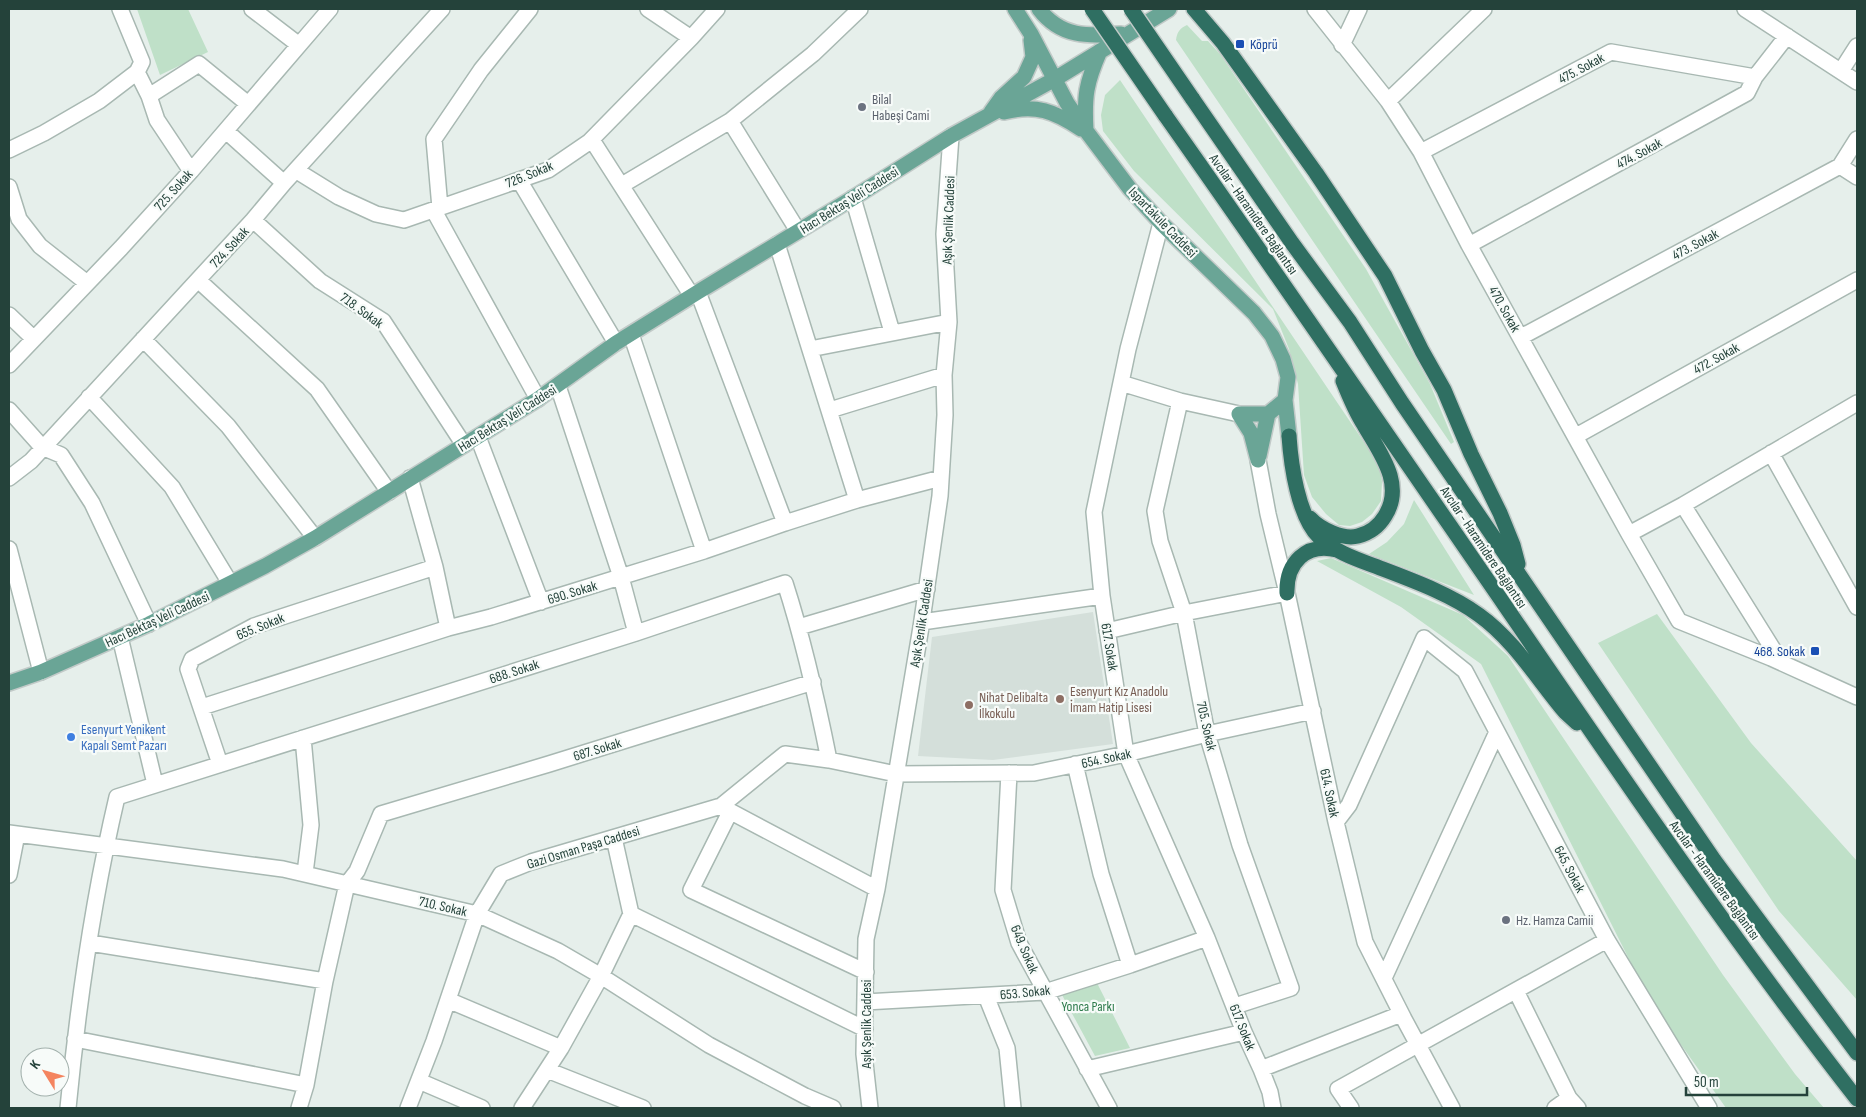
<svg xmlns="http://www.w3.org/2000/svg" width="1866" height="1117" font-family="'Sofia Sans Condensed',sans-serif">
	<style>
		.built { fill: #d4dfda }
		.green { fill: #bfe0c8 }
		.lines { fill: none; stroke-linecap: round; stroke-linejoin: round }
		.minor-casing { stroke: #a8b8b2; stroke-width: 18 }
		.major-casing { stroke: #c2cac8; stroke-width: 18 }
		.highway-casing { stroke: #c2cac8; stroke-width: 18 }
		.minor { stroke: #fff; stroke-width: 15 }
		.major { stroke: #6aa596; stroke-width: 15 }
		.highway { stroke: #2f6f62; stroke-width: 15 }
		.highway-bridge-casing { stroke: #c2cac8; stroke-width: 18; stroke-linecap: butt }
		.highway-bridge { stroke: #2f6f62; stroke-width: 15 }
		.transit-dot { fill: #1a4fb4; stroke: #f7fbf9; stroke-width: 2 }
		.worship-dot { fill: #6b7280; stroke: #f7fbf9; stroke-width: 2 }
		.education-dot { fill: #8d6e63; stroke: #f7fbf9; stroke-width: 2 }
		.shop-dot { fill: #3f7fe0; stroke: #f7fbf9; stroke-width: 2 }
		.labels { text-anchor: middle; stroke-width: 4.5; stroke-linejoin: round; paint-order: stroke }
		.transit-label { font-size: 14px; fill: #164399; stroke: #f7fbf9; text-anchor: start }
		.street-label { font-size: 14px; fill: #24423a; stroke: #f7fbf9 }
		.worship-label { font-size: 14px; fill: #5b616d; stroke: #f7fbf9; text-anchor: start }
		.education-label { font-size: 14px; fill: #785e54; stroke: #f7fbf9; text-anchor: start }
		.shop-label { font-size: 14px; fill: #366cbe; stroke: #f7fbf9; text-anchor: start }
		.park-label { font-size: 14px; fill: #2d7a4b; stroke: #f7fbf9 }
	</style>
	<rect width="100%" height="100%" fill="#e6efeb"/>
	<path class="built" d="M1093,612l20,132 -120,16 -75,-4 14,-119z"/>
	<path class="green" d="M137,9h51l20,43 -48,23z
		M1187,25l15,16h6l12,13 146,215 64,115 24,58 -3,2 -275,-404c1,-8 4,-12 11,-15z
		M1120,80l260,386 2,16 -1,19 -9,13 -10,8 -12,4 -11,-1 -13,-11 -14,-17 -8,-22 -6,-91 -9,-35 -16,-40 -139,-138 -31,-40 -2,-16 4,-20z
		M1414,500l60,95 -105,-41 18,-12 17,-18z
		M1331,558l132,57 45,41 215,319 72,99 29,34h-98l-76,-107 -169,-337 -80,-57 -84,-46z
		M1657,614l94,129 106,118v139l-78,-89 -181,-268z
		M1097,983l33,65 -35,8 -34,-63z"/>
	<g class="lines">
		<defs>
			<path id="minor" d="M120,9l22,53 -5,10 12,24 8,24 34,51
				M252,9l47,36
				M648,9l43,29
				M1315,9l73,92 33,51 48,93 160,289 50,87 92,37 86,39
				M1745,9l112,73
				M1342,45l17,-36
				M1841,71l16,-25
				M149,96l50,-32 49,40
				M1388,101l96,-92
				M730,121l68,110
				M226,131l58,52
				M592,140l100,156
				M9,150l35,-17 55,-32 38,-29
				M1421,152l190,-100 144,25
				M1840,166l17,11
				M297,171l42,26 37,17 28,6 144,-50 41,-28 102,-104 26,-29
				M519,180l97,163
				M622,185l108,-64 83,-67 47,-45
				M9,187l10,32 21,27 47,37
				M853,198l39,134
				M440,208l-6,-69 47,-69 49,-61
				M434,211l104,188
				M253,220l67,61 63,40 81,124
				M1161,223l-33,126 -34,163 8,84 24,158 81,184 37,94 17,37 9,23 3,16
				M777,244l80,256
				M1469,245l278,-152 8,-16 32,-41
				M198,280l119,109 72,103
				M698,292l87,231
				M9,315l25,24
				M631,334l73,217
				M1521,337l319,-171 17,-27
				M143,339l85,87 87,112
				M810,349l139,-27
				M9,365l112,-117 70,-77 139,-162
				M1121,383l59,18 59,13
				M558,386l63,191 15,56
				M89,397l83,90 58,96
				M1180,401l-25,110 5,30 24,72 23,121 33,111 51,143 -56,18
				M9,410l33,37 19,8 31,48 57,121
				M830,410l114,-35
				M1576,436l281,-156
				M478,437l63,165
				M1771,453l86,154
				M1258,460l10,54 19,79 49,229 29,120 39,77 48,89
				M9,478l22,-17 222,-241 31,-37 158,-174
				M410,478l25,89 13,61
				M1683,505l98,157
				M1629,534l54,-29 174,-102
				M9,549l32,123
				M922,622l180,-26
				M799,627l128,-38
				M1107,631l77,-18 103,-20
				M120,637l35,147
				M202,707l246,-79 43,-11 213,-66 81,-28 72,-23 84,-22
				M303,738l8,87 -6,48
				M220,764l-32,-95 4,-10 62,-33 181,-59
				M1075,764l26,110 29,91
				M1009,773l-6,117 16,53 90,165
				M722,807l155,82
				M730,812l-39,78 175,82
				M1336,822l13,-17 75,-167 41,33 142,269 102,168
				M9,833l274,36 194,45 81,37 43,25 108,69 96,51 28,12
				M614,838l17,76
				M9,875l8,-41
				M631,914l234,115
				M90,943l235,38
				M1384,978l113,-246
				M1516,991l53,107 9,10
				M986,996l21,52 6,60
				M448,1000l113,48
				M865,1002l180,-10 85,-27 77,-27
				M75,1039l231,46
				M1087,1069l157,-37
				M1261,1069l140,-55
				M547,1070l96,38
				M419,1081l63,27
				M68,1108c10,-104 25,-209 49,-311l519,-164 149,-50c19,59 32,117 44,177
				M299,1108l7,-23 19,-104 22,-97 10,-13 24,-57 168,-50 264,-82
				M408,1108l26,-67 43,-127 24,-40 30,-12 190,-56 64,-52 44,6 67,14 138,-1 92,-19 81,-20 106,-23
				M522,1108l39,-60 40,-72 30,-62
				M870,1108l-6,-54 2,-115 11,-50 44,-262 19,-131 5,-81 -1,-40 5,-53 -5,-88 7,-98
				M1351,1108l-13,-19 269,-149
				M1555,1108l14,-10"/>
			<path id="major" d="M1015,9l16,25 36,69 20,29 43,57 31,34 93,90 18,23 11,23 5,18 -3,23 4,36
				M1039,9c22,29 49,27 82,25
				M991,112l10,-14 23,-21 9,-20 -2,-17
				M1004,112c32,-8 50,-1 77,17
				M1086,131c-2,-35 0,-48 14,-80
				M1259,456l9,-42
				M1258,460l-7,-27 -12,-19h29l17,-14
				M9,683l32,-11 108,-48 116,-58 50,-28 223,-139 78,-56 82,-51 155,-94 98,-62 104,-57 114,-70"/>
			<path id="highway" d="M1194,9l29,34 93,130 69,103 37,75 22,39 27,64 29,59 13,32 5,19
				M1192,98l100,145 58,79 52,81 312,457 143,193
				M1165,115c115,163 228,328 341,492 114,167 227,333 351,492
				M1289,436c2,29 9,80 30,101 17,16 40,23 61,31 34,13 70,26 99,47 35,25 59,65 86,97l12,11
				M1310,518c10,11 33,22 48,18 12,-3 21,-10 27,-20 20,-32 -5,-63 -21,-91 -9,-14 -15,-29 -21,-44
				M1287,593c-1,-30 19,-51 50,-43"/>
		</defs>
		<use href="#minor" class="minor-casing"/>
		<use href="#major" class="major-casing"/>
		<use href="#highway" class="highway-casing"/>
		<use href="#minor" class="minor"/>
		<use href="#major" class="major"/>
		<use href="#highway" class="highway"/>
		<defs>
			<path id="highway-bridge" d="M1092,9l73,106
				M1131,9l61,89"/>
		</defs>
		<use href="#highway-bridge" class="highway-bridge-casing"/>
		<use href="#highway-bridge" class="highway-bridge"/>
	</g>
	<g class="transit-dot">
		<rect x="1235" y="39" width="10" height="10" rx="2.5"/>
		<rect x="1810" y="646" width="10" height="10" rx="2.5"/>
	</g>
	<g class="worship-dot">
		<circle cx="862" cy="107" r="5"/>
		<circle cx="1506" cy="920" r="5"/>
	</g>
	<g class="education-dot">
		<circle cx="1060" cy="699" r="5"/>
		<circle cx="969" cy="705" r="5"/>
	</g>
	<circle class="shop-dot" cx="71" cy="737" r="5"/>
	<g class="labels">
		<g class="transit-label">
			<text x="1250" y="49">Köprü</text>
			<text x="1805" y="656" text-anchor="end">468. Sokak</text>
		</g>
		<g class="street-label">
			<text transform="translate(1581 68) rotate(-28)" y="5">475. Sokak</text>
			<text transform="translate(1639 153) rotate(-28)" y="5">474. Sokak</text>
			<text transform="translate(529 174) rotate(-22)" y="5">726. Sokak</text>
			<text transform="translate(173 190) rotate(-48)" y="5">725. Sokak</text>
			<text transform="translate(849 200) rotate(-32)" y="5">Hacı Bektaş Veli Caddesi</text>
			<text transform="translate(1254 214) rotate(55)" y="5">Avcılar - Haramidere Bağlantısı</text>
			<text transform="translate(948 220) rotate(-88)" y="5">Aşık Şenlik Caddesi</text>
			<text transform="translate(1163 222) rotate(46)" y="5">Ispartakule Caddesi</text>
			<text transform="translate(1695 244) rotate(-28)" y="5">473. Sokak</text>
			<text transform="translate(229 247) rotate(-47)" y="5">724. Sokak</text>
			<text transform="translate(1505 309) rotate(61)" y="5">470. Sokak</text>
			<text transform="translate(362 310) rotate(36)" y="5">718. Sokak</text>
			<text transform="translate(1716 358) rotate(-29)" y="5">472. Sokak</text>
			<text transform="translate(507 418) rotate(-32)" y="5">Hacı Bektaş Veli Caddesi</text>
			<text transform="translate(1484 547) rotate(56)" y="5">Avcılar - Haramidere Bağlantısı</text>
			<text transform="translate(572 592) rotate(-17)" y="5">690. Sokak</text>
			<text transform="translate(157 619) rotate(-25)" y="5">Hacı Bektaş Veli Caddesi</text>
			<text transform="translate(921 623) rotate(-81)" y="5">Aşık Şenlik Caddesi</text>
			<text transform="translate(260 626) rotate(-22)" y="5">655. Sokak</text>
			<text transform="translate(1110 647) rotate(81)" y="5">617. Sokak</text>
			<text transform="translate(514 671) rotate(-18)" y="5">688. Sokak</text>
			<text transform="translate(1207 726) rotate(77)" y="5">705. Sokak</text>
			<text transform="translate(597 749) rotate(-17)" y="5">687. Sokak</text>
			<text transform="translate(1106 758) rotate(-12)" y="5">654. Sokak</text>
			<text transform="translate(1330 793) rotate(78)" y="5">614. Sokak</text>
			<text transform="translate(583 847) rotate(-17)" y="5">Gazi Osman Paşa Caddesi</text>
			<text transform="translate(1570 869) rotate(62)" y="5">645. Sokak</text>
			<text transform="translate(1715 880) rotate(54)" y="5">Avcılar - Haramidere Bağlantısı</text>
			<text transform="translate(443 906) rotate(13)" y="5">710. Sokak</text>
			<text transform="translate(1025 949) rotate(67)" y="5">649. Sokak</text>
			<text transform="translate(1025 992) rotate(-6)" y="5">653. Sokak</text>
			<text transform="translate(866 1024) rotate(-90)" y="5">Aşık Şenlik Caddesi</text>
			<text transform="translate(1243 1027) rotate(68)" y="5">617. Sokak</text>
		</g>
		<g class="worship-label">
			<text x="872" y="104">Bilal<tspan x="872" dy="16">Habeşi Cami</tspan></text>
			<text x="1516" y="925">Hz. Hamza Camii</text>
		</g>
		<g class="education-label">
			<text x="1070" y="696">Esenyurt Kız Anadolu<tspan x="1070" dy="16">İmam Hatip Lisesi</tspan></text>
			<text x="979" y="702">Nihat Delibalta<tspan x="979" dy="16">İlkokulu</tspan></text>
		</g>
		<g class="shop-label">
			<text x="81" y="734">Esenyurt Yenikent<tspan x="81" dy="16">Kapalı Semt Pazarı</tspan></text>
		</g>
		<g class="park-label">
			<text x="1088" y="1011">Yonca Parkı</text>
		</g>
	</g>
	<rect width="1866" height="1117" fill="none" stroke="#24423a" stroke-width="20"/>
	<g transform="translate(45 1072) rotate(307)"><circle r="24" fill="#f7fbf9" stroke="#a3b1ad"/>
	<path d="M0-4L9 19L0 12L-9 19Z" fill="#f4845f"/>
	<text y="-8" font-size="14" font-weight="bold" text-anchor="middle" fill="#24423a">K</text>
	</g>
	<path d="M1686 1087v8h121v-8" fill="none" stroke="#24423a" stroke-width="2.5"/>
	<text x="1694" y="1087" font-size="15" fill="#24423a" stroke="#f7fbf9" stroke-width="4" paint-order="stroke">50 m</text>
</svg>
